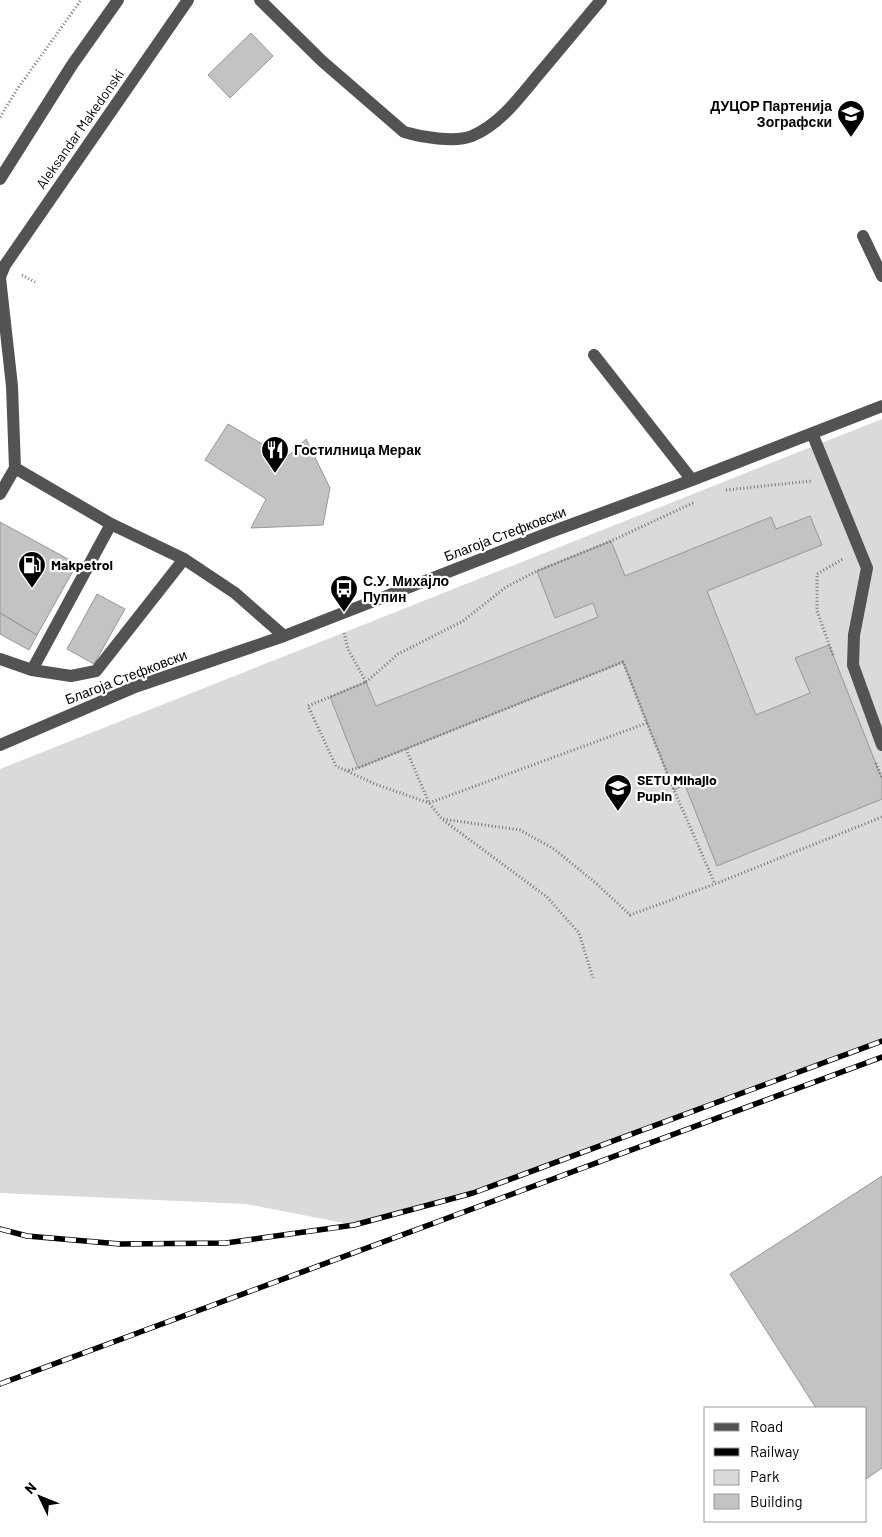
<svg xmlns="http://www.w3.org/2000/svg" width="882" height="1537" font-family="Barlow,sans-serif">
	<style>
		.green { fill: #dadada }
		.building { fill: #c3c3c3; stroke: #979797 }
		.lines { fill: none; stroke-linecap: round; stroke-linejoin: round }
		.path { stroke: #757575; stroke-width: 3; stroke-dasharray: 1 2.5; stroke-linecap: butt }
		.minor { stroke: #535353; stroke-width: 12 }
		.rail-casing { stroke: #000; stroke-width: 5.5 }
		.rail { stroke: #fff; stroke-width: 4; stroke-dasharray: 11; stroke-linecap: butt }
		.labels { text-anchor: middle; stroke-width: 4.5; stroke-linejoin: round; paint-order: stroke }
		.poi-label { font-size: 14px; font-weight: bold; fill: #000; stroke: #fff; text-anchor: start }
		.street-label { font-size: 14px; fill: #000; stroke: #fff }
	</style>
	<rect width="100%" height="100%" fill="#fff"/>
	<path class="green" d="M882,419v622l-409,152 -119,32 -108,-21 -246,-11v-424z"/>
	<path class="building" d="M251,33l22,23 -43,42 -22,-23z
		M228,424l58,34 20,-19 24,49 -7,37 -72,3 15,-29 -61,-39z
		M810,516l12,29 -115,46 49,124 54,-22 -15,-35 34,-13 53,134v20l-165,67 -32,-81 -11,5 -51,-128 -265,106 -28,-71 36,-15 10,24 222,-89 -5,-14 -38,15 -18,-47 74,-30 14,35 146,-59 5,12z
		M0,522l77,42 -40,71 -37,-22z
		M97,594l28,15 -31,55 -27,-15z
		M0,613l37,22 -8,15 -29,-16z
		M882,1176v292l-16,11v-71h-50l-86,-134z"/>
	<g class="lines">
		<path class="path" d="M0,117l18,-29 63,-88
			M22,275l13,7
			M726,490l85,-9
			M344,633l4,16 18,33 -58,24 28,60 39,18 54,19 218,-80 -24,-61 -265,106 -12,3
			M833,655l-16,-44v-37l26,-15
			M366,682l32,-28 65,-33 43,-34 31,-16 74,-30 84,-39
			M647,723l27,67 41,94 167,-67
			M406,749l23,54 13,16 78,11 34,19 43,35 33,31 85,-31
			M876,763l6,16
			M443,820l104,77 32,36 14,45"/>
		<path class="minor" d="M260,0l62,61 82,71c17,5 51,11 68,4 31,-13 51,-44 72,-68 19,-23 38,-45 57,-68
			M0,179l72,-114 46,-65
			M863,236l19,40
			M0,277l5,-12 183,-265
			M0,278l12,108 3,82 -15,26
			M594,355l98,125
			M812,433l55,135 -13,67 -1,30 29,80
			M15,468l96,56 73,35 51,34 49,43
			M0,659l32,11 39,6 25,-5 88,-112
			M32,670l79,-146
			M0,745l135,-58 149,-51 264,-103 144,-53 190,-74"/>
		<defs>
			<path id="rail" d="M0,1229l27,7 93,8 106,-1 128,-18 119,-32 409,-152
				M0,1384l882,-327"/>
		</defs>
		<use href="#rail" class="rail-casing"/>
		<use href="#rail" class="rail"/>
	</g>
	<defs>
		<symbol id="school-pin" viewBox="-11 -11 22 30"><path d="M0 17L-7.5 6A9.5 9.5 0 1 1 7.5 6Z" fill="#000" stroke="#fff"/><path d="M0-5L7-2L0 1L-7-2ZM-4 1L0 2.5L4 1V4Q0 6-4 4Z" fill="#fff"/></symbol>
		<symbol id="restaurant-pin" viewBox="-11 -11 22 30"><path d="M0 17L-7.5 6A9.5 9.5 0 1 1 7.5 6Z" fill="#000" stroke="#fff"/><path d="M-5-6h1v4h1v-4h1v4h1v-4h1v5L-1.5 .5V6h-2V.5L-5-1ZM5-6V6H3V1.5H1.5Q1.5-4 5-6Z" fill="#fff"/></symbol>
		<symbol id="fuel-pin" viewBox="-11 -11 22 30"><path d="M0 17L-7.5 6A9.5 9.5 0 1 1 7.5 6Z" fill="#000" stroke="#fff"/><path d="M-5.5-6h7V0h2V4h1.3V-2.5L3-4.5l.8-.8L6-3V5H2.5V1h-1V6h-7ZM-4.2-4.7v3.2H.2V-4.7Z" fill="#fff"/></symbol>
		<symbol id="bus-pin" viewBox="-11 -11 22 30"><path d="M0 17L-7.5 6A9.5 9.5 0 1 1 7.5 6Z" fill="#000" stroke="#fff"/><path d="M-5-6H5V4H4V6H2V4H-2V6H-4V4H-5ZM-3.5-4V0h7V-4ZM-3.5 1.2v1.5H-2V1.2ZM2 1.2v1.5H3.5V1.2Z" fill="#fff"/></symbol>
	</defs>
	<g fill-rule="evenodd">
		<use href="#school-pin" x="835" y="98" width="32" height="43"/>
		<use href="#restaurant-pin" x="259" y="434" width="32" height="43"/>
		<use href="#fuel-pin" x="16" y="549" width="32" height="43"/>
		<use href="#bus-pin" x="328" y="573" width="32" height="43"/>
		<use href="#school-pin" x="602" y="772" width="32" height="43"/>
	</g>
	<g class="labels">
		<g class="poi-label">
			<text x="832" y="111" text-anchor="end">ДУЦОР Партенија<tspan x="832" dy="16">Зографски</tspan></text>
			<text x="294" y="455">Гостилница Мерак</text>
			<text x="51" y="570">Makpetrol</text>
			<text x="363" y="586">С.У. Михајло<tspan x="363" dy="16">Пупин</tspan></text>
			<text x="637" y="785">SETU Mihajlo<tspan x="637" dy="16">Pupin</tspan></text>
		</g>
		<g class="street-label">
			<text transform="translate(80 129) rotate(-55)" y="5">Aleksandar Makedonski</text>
			<text transform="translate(505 534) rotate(-21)" y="5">Благоја Стефковски</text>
			<text transform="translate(126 677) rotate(-21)" y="5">Благоја Стефковски</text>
		</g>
	</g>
	<rect x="704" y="1407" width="162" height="115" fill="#ffffff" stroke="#999999"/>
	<rect x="714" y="1423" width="25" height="8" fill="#535353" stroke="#999999"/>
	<text x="750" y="1432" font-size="15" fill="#000000">Road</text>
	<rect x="714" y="1448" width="25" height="8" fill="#000000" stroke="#999999"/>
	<text x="750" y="1457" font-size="15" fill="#000000">Railway</text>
	<rect x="714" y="1470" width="25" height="15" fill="#dadada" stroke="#999999"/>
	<text x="750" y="1482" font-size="15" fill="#000000">Park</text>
	<rect x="714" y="1494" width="25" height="15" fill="#c3c3c3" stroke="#999999"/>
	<text x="750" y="1507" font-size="15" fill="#000000">Building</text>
	<g transform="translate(40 1497) rotate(313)" stroke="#ffffff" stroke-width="4" paint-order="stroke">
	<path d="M0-4L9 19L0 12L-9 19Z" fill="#000000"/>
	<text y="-8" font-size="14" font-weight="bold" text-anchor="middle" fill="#000000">N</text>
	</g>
</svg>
